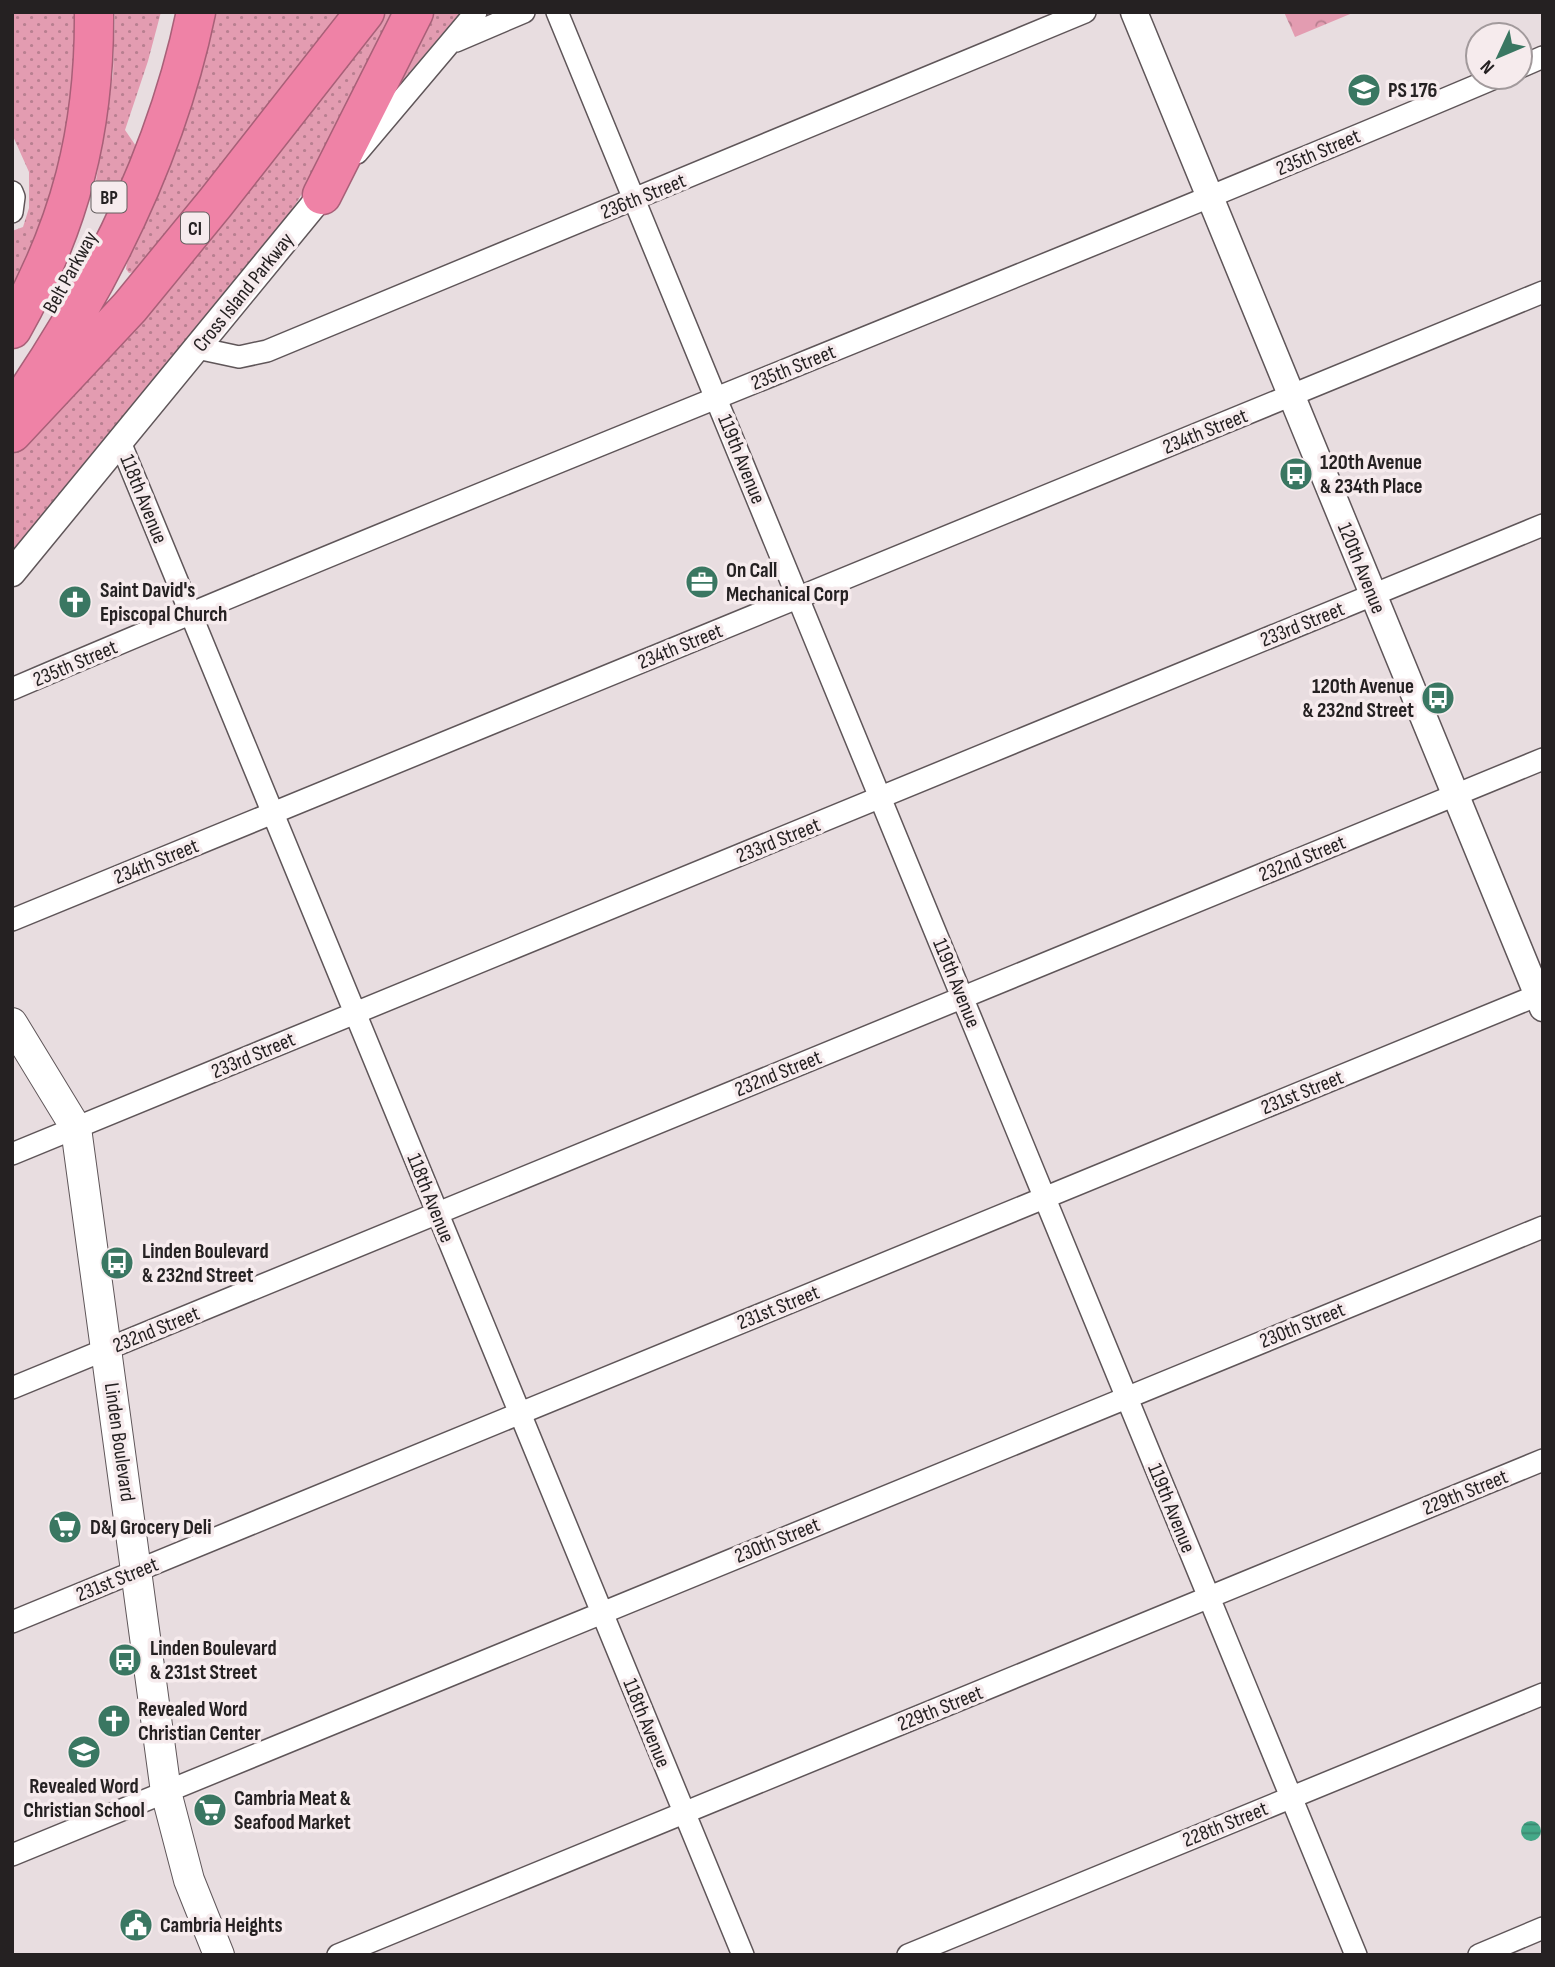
<svg xmlns="http://www.w3.org/2000/svg" width="1555" height="1967" font-family="'Sofia Sans Condensed',sans-serif">
	<style>
		.grass { fill: url(#grass-dots) }
		.park { fill: url(#park-crowns) }
		.water { fill: url(#water-rules) }
		.lines { fill: none; stroke-linecap: round; stroke-linejoin: round }
		.minor-casing { stroke: #5f5659; stroke-width: 24 }
		.tertiary-casing { stroke: #5f5659; stroke-width: 29 }
		.secondary-casing { stroke: #5f5659; stroke-width: 32 }
		.motorway-casing { stroke: #a86078; stroke-width: 41 }
		.minor { stroke: #fff; stroke-width: 21 }
		.tertiary { stroke: #fff; stroke-width: 26 }
		.secondary { stroke: #fff; stroke-width: 30 }
		.motorway { stroke: #ef82a6; stroke-width: 38 }
		.labels { text-anchor: middle; stroke-width: 7; stroke-linejoin: round; paint-order: stroke }
		.shield { fill: #f6ebed; stroke: #645e5f; stroke-width: 2 }
		.shield-label { font-size: 19px; font-weight: bold; fill: #252122 }
		.poi-label { font-size: 21px; font-weight: bold; fill: #252122; stroke: #f6ebed; text-anchor: start }
		.street-label { font-size: 21px; fill: #252122; stroke: #f6ebed }
	</style>
	<defs>
		<pattern id="grass-dots" width="8" height="8" patternUnits="userSpaceOnUse" patternTransform="scale(1.75)"><rect width="8" height="8" fill="#e39cb1"/><path d="M2 2h.1M6 6h.1" fill="none" stroke="#b87f90" stroke-width="1.8" stroke-linecap="round"/></pattern>
		<pattern id="park-crowns" width="20" height="18" patternUnits="userSpaceOnUse" patternTransform="scale(1.75)"><rect width="20" height="18" fill="#e39cb1"/><path d="M2 6a3 3 0 1 1 6 0M12 15a3 3 0 1 1 6 0" fill="none" stroke="#b87f90"/></pattern>
		<pattern id="water-rules" width="6" height="5" patternUnits="userSpaceOnUse" patternTransform="scale(1.75)"><rect width="6" height="5" fill="#44a888"/><path d="M0 2.5h6" fill="none" stroke="#39886f"/></pattern>
	</defs>
	<rect width="100%" height="100%" fill="#e8dde0"/>
	<path class="grass" d="M12,12h71l-9,117 -62,175v-73l11,-4 6,-19v-36l-17,-38z
		M115,12h46l-13,49 -23,69 37,54 43,-172h148l-219,260 -5,1 -3,-4 1,-6 15,-37 10,-17 -51,-20 -4,1 -2,-3 18,-113z
		M378,12h28l-46,86 -71,117 -277,336v-98l40,-41z
		M421,12h40l-88,103z"/>
	<path class="park" d="M1284,12h71l-60,25z"/>
	<path class="water" d="M1521 1831a10 10 0 1 1 20 0a10 10 0 1 1-20 0Z"/>
	<g class="lines">
		<defs>
			<path id="minor" d="M557,12l799,1943
				M456,41l68,-29
				M1520,67l23,-10
				M357,153l119,-141
				M12,192l2,5 -2,15
				M197,348l42,9 28,-6 818,-339
				M120,442l623,1513
				M12,689c492,-210 992,-403 1485,-612
				M12,920l1531,-628
				M12,1154l1531,-629
				M12,1388l1531,-629
				M12,1622l1531,-629
				M12,1855l1531,-628
				M338,1955l1205,-495
				M908,1955l635,-261
				M1479,1955l64,-27"/>
			<path id="tertiary" d="M1134,12l409,996
				M12,573l310,-378"/>
			<path id="secondary" d="M12,1023l64,105 90,664 23,88 30,75"/>
			<path id="motorway" d="M322,195l92,-183
				M12,329c58,-103 83,-198 82,-317
				M28,391c77,-115 140,-243 168,-379
				M12,433l118,-126 86,-105 149,-190"/>
		</defs>
		<use href="#minor" class="minor-casing"/>
		<use href="#tertiary" class="tertiary-casing"/>
		<use href="#secondary" class="secondary-casing"/>
		<use href="#motorway" class="motorway-casing"/>
		<use href="#minor" class="minor"/>
		<use href="#tertiary" class="tertiary"/>
		<use href="#secondary" class="secondary"/>
		<use href="#motorway" class="motorway"/>
	</g>
	<defs>
		<symbol id="school-disc" viewBox="-11 -11 22 22"><circle r="9.5" fill="#3a7762" stroke="#f6ebed"/><path d="M0-5L7-2L0 1L-7-2ZM-4 1L0 2.5L4 1V4Q0 6-4 4Z" fill="#fff"/></symbol>
		<symbol id="bus-disc" viewBox="-11 -11 22 22"><circle r="9.5" fill="#3a7762" stroke="#f6ebed"/><path d="M-5-6H5V4H4V6H2V4H-2V6H-4V4H-5ZM-3.5-4V0h7V-4ZM-3.5 1.2v1.5H-2V1.2ZM2 1.2v1.5H3.5V1.2Z" fill="#fff"/></symbol>
		<symbol id="office-disc" viewBox="-11 -11 22 22"><circle r="9.5" fill="#3a7762" stroke="#f6ebed"/><path d="M-6-3h4V-5.5h4V-3h4V5H-6ZM-1-4.5V-3h2v-1.5ZM-6 0V1H6V0Z" fill="#fff"/></symbol>
		<symbol id="church-disc" viewBox="-11 -11 22 22"><circle r="9.5" fill="#3a7762" stroke="#f6ebed"/><path d="M-1.2-6h2.4v3.5h3.3v2.4h-3.3V6h-2.4V-.1h-3.3v-2.4h3.3Z" fill="#fff"/></symbol>
		<symbol id="supermarket-disc" viewBox="-11 -11 22 22"><circle r="9.5" fill="#3a7762" stroke="#f6ebed"/><path d="M-6-5.5h2.5l.6 2H6L4.5 2H-2.5L-4.4-4H-6ZM-1.5 3.2a1.3 1.3 0 1 0 .1 0ZM3 3.2a1.3 1.3 0 1 0 .1 0Z" fill="#fff"/></symbol>
		<symbol id="civic-disc" viewBox="-11 -11 22 22"><circle r="9.5" fill="#3a7762" stroke="#f6ebed"/><path d="M-.6-6.5H3V-4.5H.6V-3L4-1V1h2V6H-6V1h2V-1L-.6-3ZM-1.2 2.5V6h2.4V2.5Z" fill="#fff"/></symbol>
	</defs>
	<g fill-rule="evenodd">
		<use href="#school-disc" x="1345" y="71" width="38" height="38"/>
		<use href="#bus-disc" x="1277" y="455" width="38" height="38"/>
		<use href="#office-disc" x="683" y="563" width="38" height="38"/>
		<use href="#church-disc" x="56" y="583" width="38" height="38"/>
		<use href="#bus-disc" x="1419" y="679" width="38" height="38"/>
		<use href="#bus-disc" x="98" y="1244" width="38" height="38"/>
		<use href="#supermarket-disc" x="46" y="1508" width="38" height="38"/>
		<use href="#bus-disc" x="106" y="1641" width="38" height="38"/>
		<use href="#church-disc" x="95" y="1702" width="38" height="38"/>
		<use href="#school-disc" x="65" y="1733" width="38" height="38"/>
		<use href="#supermarket-disc" x="191" y="1791" width="38" height="38"/>
		<use href="#civic-disc" x="117" y="1906" width="38" height="38"/>
	</g>
	<g class="labels">
		<g class="shield">
			<rect x="91.5" y="181.5" width="35" height="31" rx="5"/>
			<rect x="181" y="212.5" width="28" height="31" rx="5"/>
		</g>
		<g class="shield-label">
			<text x="109" y="204">BP</text>
			<text x="195" y="235">CI</text>
		</g>
		<g class="poi-label">
			<text x="1388" y="97">PS 176</text>
			<text x="1320" y="469">120th Avenue<tspan x="1320" dy="24">&amp; 234th Place</tspan></text>
			<text x="726" y="577">On Call<tspan x="726" dy="24">Mechanical Corp</tspan></text>
			<text x="100" y="597">Saint David's<tspan x="100" dy="24">Episcopal Church</tspan></text>
			<text x="1414" y="693" text-anchor="end">120th Avenue<tspan x="1414" dy="24">&amp; 232nd Street</tspan></text>
			<text x="142" y="1258">Linden Boulevard<tspan x="142" dy="24">&amp; 232nd Street</tspan></text>
			<text x="90" y="1534">D&amp;J Grocery Deli</text>
			<text x="150" y="1655">Linden Boulevard<tspan x="150" dy="24">&amp; 231st Street</tspan></text>
			<text x="138" y="1716">Revealed Word<tspan x="138" dy="24">Christian Center</tspan></text>
			<text x="84" y="1793" text-anchor="middle">Revealed Word<tspan x="84" dy="24">Christian School</tspan></text>
			<text x="234" y="1805">Cambria Meat &amp;<tspan x="234" dy="24">Seafood Market</tspan></text>
			<text x="160" y="1932">Cambria Heights</text>
		</g>
		<g class="street-label">
			<text transform="translate(1318 152) rotate(-23)" y="7">235th Street</text>
			<text transform="translate(643 196) rotate(-22)" y="7">236th Street</text>
			<text transform="translate(70 272) rotate(-61)" y="7">Belt Parkway</text>
			<text transform="translate(243 292) rotate(-51)" y="7">Cross Island Parkway</text>
			<text transform="translate(793 367) rotate(-22)" y="7">235th Street</text>
			<text transform="translate(1205 431) rotate(-22)" y="7">234th Street</text>
			<text transform="translate(742 459) rotate(68)" y="7">119th Avenue</text>
			<text transform="translate(144 499) rotate(68)" y="7">118th Avenue</text>
			<text transform="translate(1362 568) rotate(68)" y="7">120th Avenue</text>
			<text transform="translate(1302 624) rotate(-22)" y="7">233rd Street</text>
			<text transform="translate(680 646) rotate(-22)" y="7">234th Street</text>
			<text transform="translate(75 663) rotate(-23)" y="7">235th Street</text>
			<text transform="translate(778 840) rotate(-22)" y="7">233rd Street</text>
			<text transform="translate(1302 858) rotate(-22)" y="7">232nd Street</text>
			<text transform="translate(156 861) rotate(-22)" y="7">234th Street</text>
			<text transform="translate(957 983) rotate(68)" y="7">119th Avenue</text>
			<text transform="translate(253 1055) rotate(-23)" y="7">233rd Street</text>
			<text transform="translate(778 1073) rotate(-22)" y="7">232nd Street</text>
			<text transform="translate(1302 1092) rotate(-22)" y="7">231st Street</text>
			<text transform="translate(431 1198) rotate(68)" y="7">118th Avenue</text>
			<text transform="translate(778 1307) rotate(-22)" y="7">231st Street</text>
			<text transform="translate(1302 1325) rotate(-22)" y="7">230th Street</text>
			<text transform="translate(156 1329) rotate(-22)" y="7">232nd Street</text>
			<text transform="translate(120 1442) rotate(82)" y="7">Linden Boulevard</text>
			<text transform="translate(1465 1492) rotate(-22)" y="7">229th Street</text>
			<text transform="translate(1172 1508) rotate(68)" y="7">119th Avenue</text>
			<text transform="translate(777 1540) rotate(-22)" y="7">230th Street</text>
			<text transform="translate(117 1579) rotate(-22)" y="7">231st Street</text>
			<text transform="translate(940 1708) rotate(-22)" y="7">229th Street</text>
			<text transform="translate(647 1723) rotate(68)" y="7">118th Avenue</text>
			<text transform="translate(1225 1824) rotate(-22)" y="7">228th Street</text>
		</g>
	</g>
	<rect width="1555" height="1967" fill="none" stroke="#252122" stroke-width="28"/>
	<g transform="translate(1499 56) rotate(226)"><circle r="33" fill="#f6ebed" stroke="#a29a9c" stroke-width="2"/>
	<path d="M0-5L12 26L0 18L-12 26Z" fill="#3a7762"/>
	<text y="-10" font-size="19" font-weight="bold" text-anchor="middle" fill="#252122">N</text>
	</g>
</svg>
